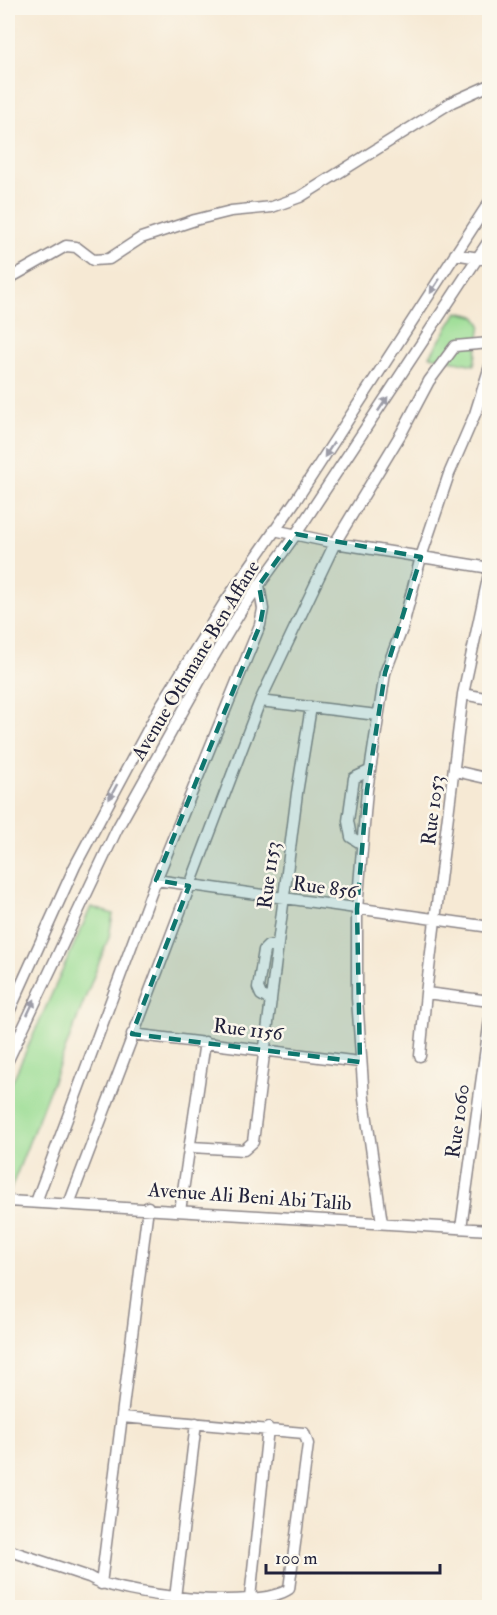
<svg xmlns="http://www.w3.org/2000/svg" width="497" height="1615" font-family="'IM FELL Double Pica',serif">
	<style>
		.green { fill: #9bdd94; stroke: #5e8068; stroke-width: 1.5 }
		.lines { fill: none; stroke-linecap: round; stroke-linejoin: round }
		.street-casing { stroke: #8c8688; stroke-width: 13 }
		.street { stroke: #fff; stroke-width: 10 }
		.oneway { fill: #9c9ca7 }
		.marked { fill: #0f766e; fill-opacity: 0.2; stroke: #0f766e; stroke-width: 4.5; stroke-dasharray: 12 8; stroke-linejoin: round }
		.labels { text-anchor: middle; stroke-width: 5; stroke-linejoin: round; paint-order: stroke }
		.street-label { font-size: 20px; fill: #22223b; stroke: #fbf7ec }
	</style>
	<rect width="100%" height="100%" fill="#fbf7ec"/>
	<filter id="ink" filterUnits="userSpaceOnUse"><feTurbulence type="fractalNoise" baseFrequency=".0167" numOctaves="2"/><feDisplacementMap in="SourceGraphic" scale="12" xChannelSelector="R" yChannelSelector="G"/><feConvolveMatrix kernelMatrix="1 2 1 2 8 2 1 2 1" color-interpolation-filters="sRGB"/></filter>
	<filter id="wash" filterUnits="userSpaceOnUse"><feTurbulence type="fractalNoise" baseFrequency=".008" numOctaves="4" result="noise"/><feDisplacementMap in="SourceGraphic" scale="24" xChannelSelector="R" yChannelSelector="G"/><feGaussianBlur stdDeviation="1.35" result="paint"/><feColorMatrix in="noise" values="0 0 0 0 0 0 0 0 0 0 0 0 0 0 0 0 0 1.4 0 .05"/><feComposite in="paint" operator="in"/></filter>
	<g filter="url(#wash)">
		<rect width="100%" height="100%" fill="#f6e9d4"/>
		<path class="green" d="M457,312l18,4 6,9 -7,40 -44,-9z
			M91,907l22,7 -4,23 -99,254h-2v-100z"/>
	</g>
	<g filter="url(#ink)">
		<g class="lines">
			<defs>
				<path id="street" d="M455,254l35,6
					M8,279l58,-33 10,1 17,13 16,-1 32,-21 54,-18 36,-9 41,-4 28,-10 152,-95 38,-17
					M274,530l61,13 155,25
					M490,569l-27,125 -37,299 64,8
					M463,694l27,5
					M260,701l117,14
					M455,771l35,8
					M362,844l-11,-7 -3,-16 6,-43 15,-7
					M156,880l334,47
					M271,1001l-10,-6 -3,-7 6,-38 4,-4h9
					M8,1014l67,-148 85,-159 65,-105 71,-102 194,-299
					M132,1034l228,28
					M420,1056l6,-63
					M8,1060l109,-231 91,-163 36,-60 52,-72 194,-295
					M191,1147l53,3 9,-8 44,-349 14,-86
					M8,1201l482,29
					M36,1202l120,-322 104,-255 3,-16 -4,-24
					M69,1204l191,-503 75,-158 67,-111 27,-51 26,-35 35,-3
					M180,1211l25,-169
					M382,1223l-18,-124 -7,-101v-89l10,-119 18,-117 17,-44 19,-72 28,-83 26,-60 15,-48
					M461,1228l29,-209
					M8,1550l81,27c32,19 168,34 200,12l19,-145 -4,-11 -182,-16
					M101,1584l47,-377
					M175,1598l21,-175
					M250,1598l18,-170"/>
			</defs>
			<use href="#street" class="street-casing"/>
			<use href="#street" class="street"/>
		</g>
		<defs><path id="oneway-solid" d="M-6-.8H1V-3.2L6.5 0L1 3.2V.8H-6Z" transform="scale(1.5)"/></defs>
		<g class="oneway">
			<use href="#oneway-solid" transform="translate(435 286) rotate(123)"/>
			<use href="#oneway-solid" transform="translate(383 404) rotate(-56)"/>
			<use href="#oneway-solid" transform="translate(329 450) rotate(123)"/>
			<use href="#oneway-solid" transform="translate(113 792) rotate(118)"/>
			<use href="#oneway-solid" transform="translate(31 1007) rotate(-65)"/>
		</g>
	</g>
	<path class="marked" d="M296,534l125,23 -36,116 -18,117 -10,119 3,153 -228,-28 57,-148 -33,-6 104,-255 3,-16 -4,-24z"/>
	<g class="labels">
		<g class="street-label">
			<text transform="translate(195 660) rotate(-59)" y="7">Avenue Othmane Ben Affane</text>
			<text transform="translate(432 810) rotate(-83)" y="7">Rue 1053</text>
			<text transform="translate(268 875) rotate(-83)" y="7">Rue 1153</text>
			<text transform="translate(325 887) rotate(8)" y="7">Rue 856</text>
			<text transform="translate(248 1029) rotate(7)" y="7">Rue 1156</text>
			<text transform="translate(457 1121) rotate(-82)" y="7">Rue 1060</text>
			<text transform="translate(250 1196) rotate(4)" y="7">Avenue Ali Beni Abi Talib</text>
		</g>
	</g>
	<rect width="497" height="1615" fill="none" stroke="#fbf7ec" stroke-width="30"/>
	<path d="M266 1564v9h174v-9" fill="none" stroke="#22223b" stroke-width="3"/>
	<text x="275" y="1564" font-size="18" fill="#22223b" stroke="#fbf7ec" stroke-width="4.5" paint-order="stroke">100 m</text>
</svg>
